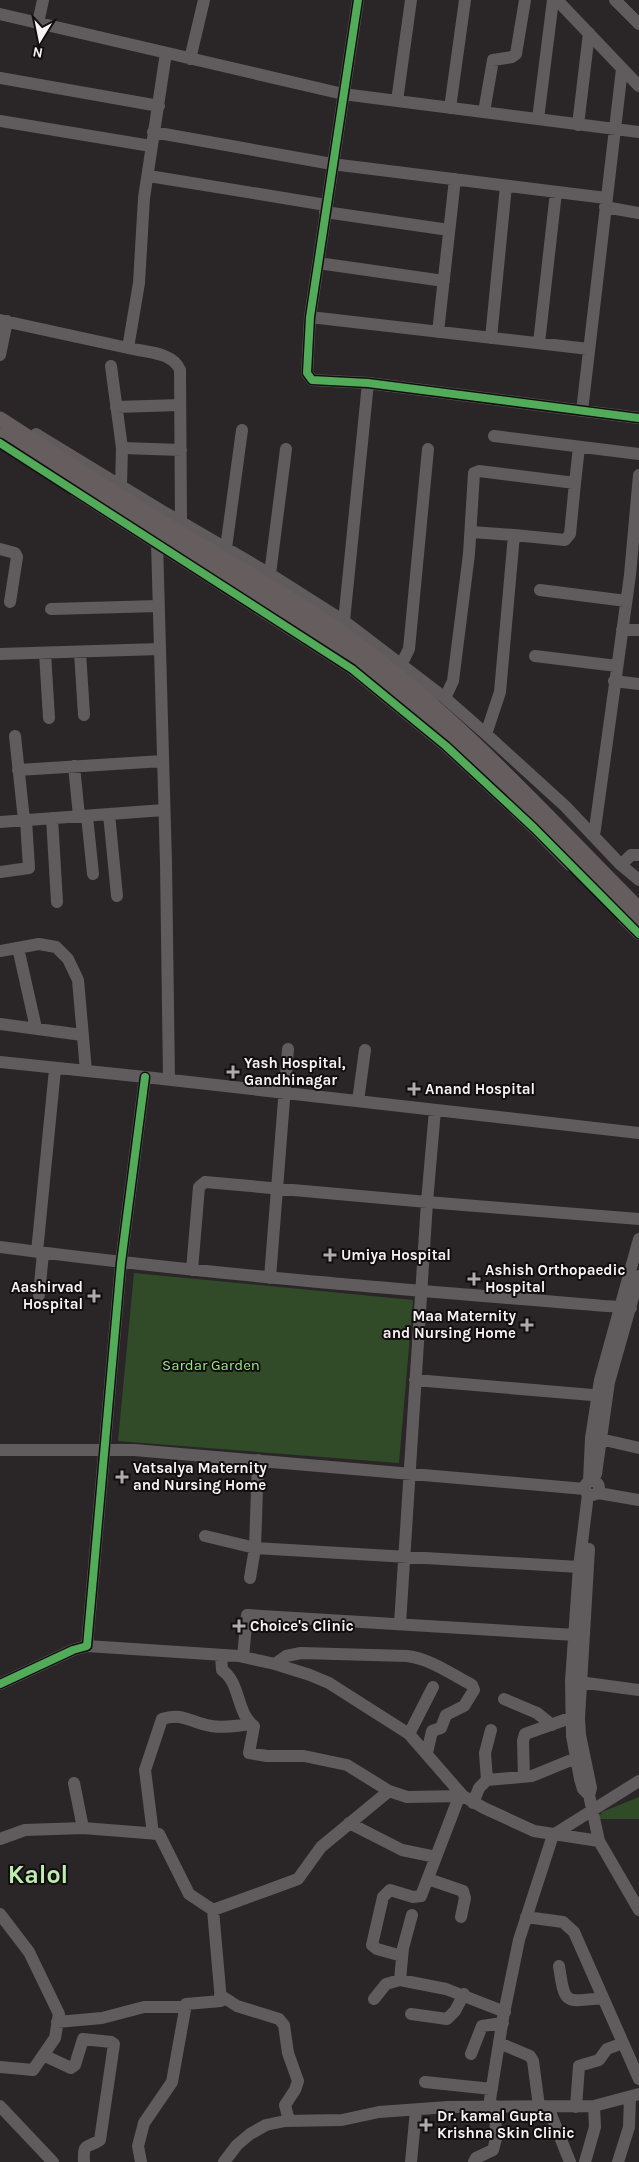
<svg xmlns="http://www.w3.org/2000/svg" width="639" height="2162" font-family="Karla,sans-serif">
	<style>
		.green { fill: #314b29 }
		.lines { fill: none; stroke-linecap: round; stroke-linejoin: round }
		.minor { stroke: #605c5d; stroke-width: 12 }
		.major { stroke: #665d5f; stroke-width: 15 }
		.cycleway-casing { stroke: #120e0f; stroke-width: 11 }
		.cycleway { stroke: #51ab58; stroke-width: 8 }
		.poi-dot { fill: #afabac; stroke: #120e0f; stroke-width: 2 }
		.labels { text-anchor: middle; stroke-width: 4; stroke-linejoin: round; paint-order: stroke }
		.poi-label { font-size: 15px; font-weight: bold; fill: #f7f2f3; stroke: #120e0f; text-anchor: start }
		.park-label { font-size: 15px; fill: #9be684; stroke: #120e0f }
		.town-label { font-size: 25px; font-weight: bold; fill: #bdeeae; stroke: #120e0f }
	</style>
	<rect width="100%" height="100%" fill="#2a2627"/>
	<path class="green" d="M134,1273l279,27 -14,163 -281,-22z
		M639,1797v22h-41l4,-7z"/>
	<g class="lines">
		<path class="minor" d="M358,0l-48,317 -3,56 5,7 56,3 271,35
			M557,0l82,86
			M615,0l24,24
			M0,14l343,80 296,38
			M38,23l5,-23
			M166,53l-22,145 -5,85 -11,65c17,4 45,4 52,22l1,152
			M190,59l14,-59
			M0,78l159,28
			M397,101l14,-101
			M450,108l15,-108
			M484,112l9,-52 19,-3 4,-3 9,-54
			M538,119l15,-119
			M0,121l151,25
			M578,125l11,-92
			M153,132l179,32 274,34
			M149,176l177,29
			M605,207l34,6
			M325,212l124,18
			M318,263l126,18
			M310,317l279,32
			M0,320l128,28
			M438,332l17,-153
			M491,338l15,-152
			M539,343l17,-151
			M0,355l7,-34
			M111,366l11,82 -1,38
			M116,407l64,-2
			M582,411l40,-342
			M36,434l128,78 106,62 74,47 101,77 41,36 79,72 56,59 18,15
			M494,436l145,18
			M122,448l59,2
			M575,483l4,-36
			M75,491l277,178 94,77 88,82 36,37
			M471,532l43,3
			M157,542l9,321 3,216
			M226,548l16,-118
			M0,549l15,4 2,4 -7,45
			M270,574l16,-125
			M540,590l86,11
			M51,609l107,-3
			M344,621l24,-238
			M622,630h17
			M80,652l4,63
			M45,653l4,65
			M0,654l159,-5
			M535,656l82,10
			M401,665l8,-16 19,-200
			M614,681l25,3
			M445,698l8,-17 16,-127 5,-81 5,-2 96,12 -5,51 -5,6 -51,-5 -14,157 -14,42
			M15,736l9,84
			M74,766l5,50
			M18,770l145,-9
			M109,814l8,82
			M87,816l6,58
			M52,818l5,84
			M0,822l164,-12
			M594,836l36,-261 9,-100
			M621,865l10,-10h8
			M0,872l29,-4 -3,-48
			M623,918l16,16
			M18,948l18,80
			M0,951l39,-7 17,3 12,12 10,21 8,91
			M0,1024l82,11
			M0,1062l145,15 494,56
			M358,1101l7,-51
			M0,1247c210,28 420,44 631,61
			M37,1252l18,-183
			M192,1270l7,-83 6,-5 222,20 212,17
			M270,1278l18,-229
			M39,1295l4,-42
			M415,1380l189,16
			M600,1439l39,9
			M0,1450h134l451,39
			M596,1474l13,-92 30,-106
			M585 1488a7 7 0 1 1 14 0a7 7 0 1 1-14 0Z
			M589,1481l2,-43 9,-58 39,-141
			M598,1493l41,7
			M588,1494l-9,73 -8,114 1,55 8,43 3,10 6,6 10,46 40,69
			M205,1536l50,12 324,19
			M250,1578l5,-30 3,-88
			M400,1624l27,-422 8,-92
			M87,1646l152,10 36,8 35,11 19,8 80,51 54,62 21,12 50,23 65,10
			M221,1655l1,15c19,13 14,43 32,56l-5,27 18,3h37l43,9 42,26 18,6 56,-1
			M243,1657l4,-42 328,20
			M275,1664l11,-8 15,-3 106,3c24,3 44,18 65,29l2,5 -10,16 -18,9 -5,13 -9,3 -5,22
			M572,1681l67,9
			M0,1684l73,-34 14,-4 34,-383 24,-186
			M504,1699l33,14 15,12
			M409,1734l24,-47
			M524,1777l-1,-36 2,-7 45,-16
			M487,1780l-2,-27 6,-23
			M74,1783l9,45 76,6 30,60 24,16 85,-31 23,-32 68,-56
			M589,1795l2,-7 -11,-53 -1,-17 10,-169
			M473,1803l6,-15 8,-8 45,-4 44,-18
			M349,1823l53,27 34,7
			M153,1834l-8,-64 17,-51c21,-7 29,4 49,7 13,2 26,0 40,-2
			M0,1839l25,-9 58,-2
			M428,1879l35,12 2,7 -4,19
			M0,1914l29,38 30,62 -4,24 -22,32 -33,-3
			M526,1917l37,5 11,10 65,147
			M402,1956l-25,-7 -5,-4 11,-48 7,-7 23,7 8,-1 38,-99
			M559,1966c6,39 5,36 44,32
			M400,1980l3,-32 9,-33
			M220,1995l17,11 42,13 5,6 4,28 10,28 -3,9 -10,15 4,16
			M374,1999l12,-15 14,-4 46,9 59,23
			M411,2014l36,5 8,-8 9,-17
			M57,2022l45,-4 42,-11h42
			M499,2043l31,13 3,5 6,45
			M471,2054l11,-28 21,-3
			M43,2055l28,13 4,-3 8,-26 28,3 3,2 -14,96c-13,9 -17,1 -16,22
			M425,2082l67,7
			M0,2106l53,56
			M489,2106l14,-88 16,-78 34,-105 86,-54
			M548,2107l22,55
			M576,2107l3,-41 20,-6 8,-11 16,-6
			M141,2162l-3,-16 6,-23 28,-41 14,-78 35,-3 -8,-91
			M224,2162l13,-17 13,-11 16,-9 19,-4 57,-1 37,-8 69,-5 146,-1 45,-12
			M411,2162l5,-52
			M474,2162l2,-4 17,-8 3,-11 -1,-33
			M585,2162l10,-35 -1,-21
			M618,2162l11,-35 1,-30"/>
		<path class="major" d="M0,419c53,34 105,69 158,101 66,40 134,77 196,122 106,77 193,175 285,267
			M0,436l283,174 76,53 92,75 89,85 99,101"/>
		<defs>
			<path id="cycleway" d="M358,0l-48,317 -3,56 5,7 56,3 271,35
				M0,443l352,226 94,77 88,82 105,106
				M0,1684l73,-34 14,-4 34,-383 24,-186"/>
		</defs>
		<use href="#cycleway" class="cycleway-casing"/>
		<use href="#cycleway" class="cycleway"/>
	</g>
	<g class="poi-dot">
		<path d="M230.5 1064.5h5v5h5v5h-5v5h-5v-5h-5v-5h5z"/>
		<path d="M411.5 1081.5h5v5h5v5h-5v5h-5v-5h-5v-5h5z"/>
		<path d="M327.5 1247.5h5v5h5v5h-5v5h-5v-5h-5v-5h5z"/>
		<path d="M471.5 1271.5h5v5h5v5h-5v5h-5v-5h-5v-5h5z"/>
		<path d="M91.5 1288.5h5v5h5v5h-5v5h-5v-5h-5v-5h5z"/>
		<path d="M524.5 1317.5h5v5h5v5h-5v5h-5v-5h-5v-5h5z"/>
		<path d="M119.5 1469.5h5v5h5v5h-5v5h-5v-5h-5v-5h5z"/>
		<path d="M236.5 1618.5h5v5h5v5h-5v5h-5v-5h-5v-5h5z"/>
		<path d="M423.5 2117.5h5v5h5v5h-5v5h-5v-5h-5v-5h5z"/>
	</g>
	<g class="labels">
		<g class="poi-label">
			<text x="244" y="1068">Yash Hospital,<tspan x="244" dy="17">Gandhinagar</tspan></text>
			<text x="425" y="1094">Anand Hospital</text>
			<text x="341" y="1260">Umiya Hospital</text>
			<text x="485" y="1275">Ashish Orthopaedic<tspan x="485" dy="17">Hospital</tspan></text>
			<text x="83" y="1292" text-anchor="end">Aashirvad<tspan x="83" dy="17">Hospital</tspan></text>
			<text x="516" y="1321" text-anchor="end">Maa Maternity<tspan x="516" dy="17">and Nursing Home</tspan></text>
			<text x="133" y="1473">Vatsalya Maternity<tspan x="133" dy="17">and Nursing Home</tspan></text>
			<text x="250" y="1631">Choice's Clinic</text>
			<text x="437" y="2121">Dr. kamal Gupta<tspan x="437" dy="17">Krishna Skin Clinic</tspan></text>
		</g>
		<g class="park-label">
			<text x="211" y="1370">Sardar Garden</text>
		</g>
		<g class="town-label">
			<text x="38" y="1883">Kalol</text>
		</g>
	</g>
	<g transform="translate(40 40) rotate(190)" stroke="#120e0f" stroke-width="4" paint-order="stroke">
	<path d="M0-4L9 19L0 12L-9 19Z" fill="#f7f2f3"/>
	<text y="-8" font-size="14" font-weight="bold" text-anchor="middle" fill="#f7f2f3">N</text>
	</g>
</svg>
